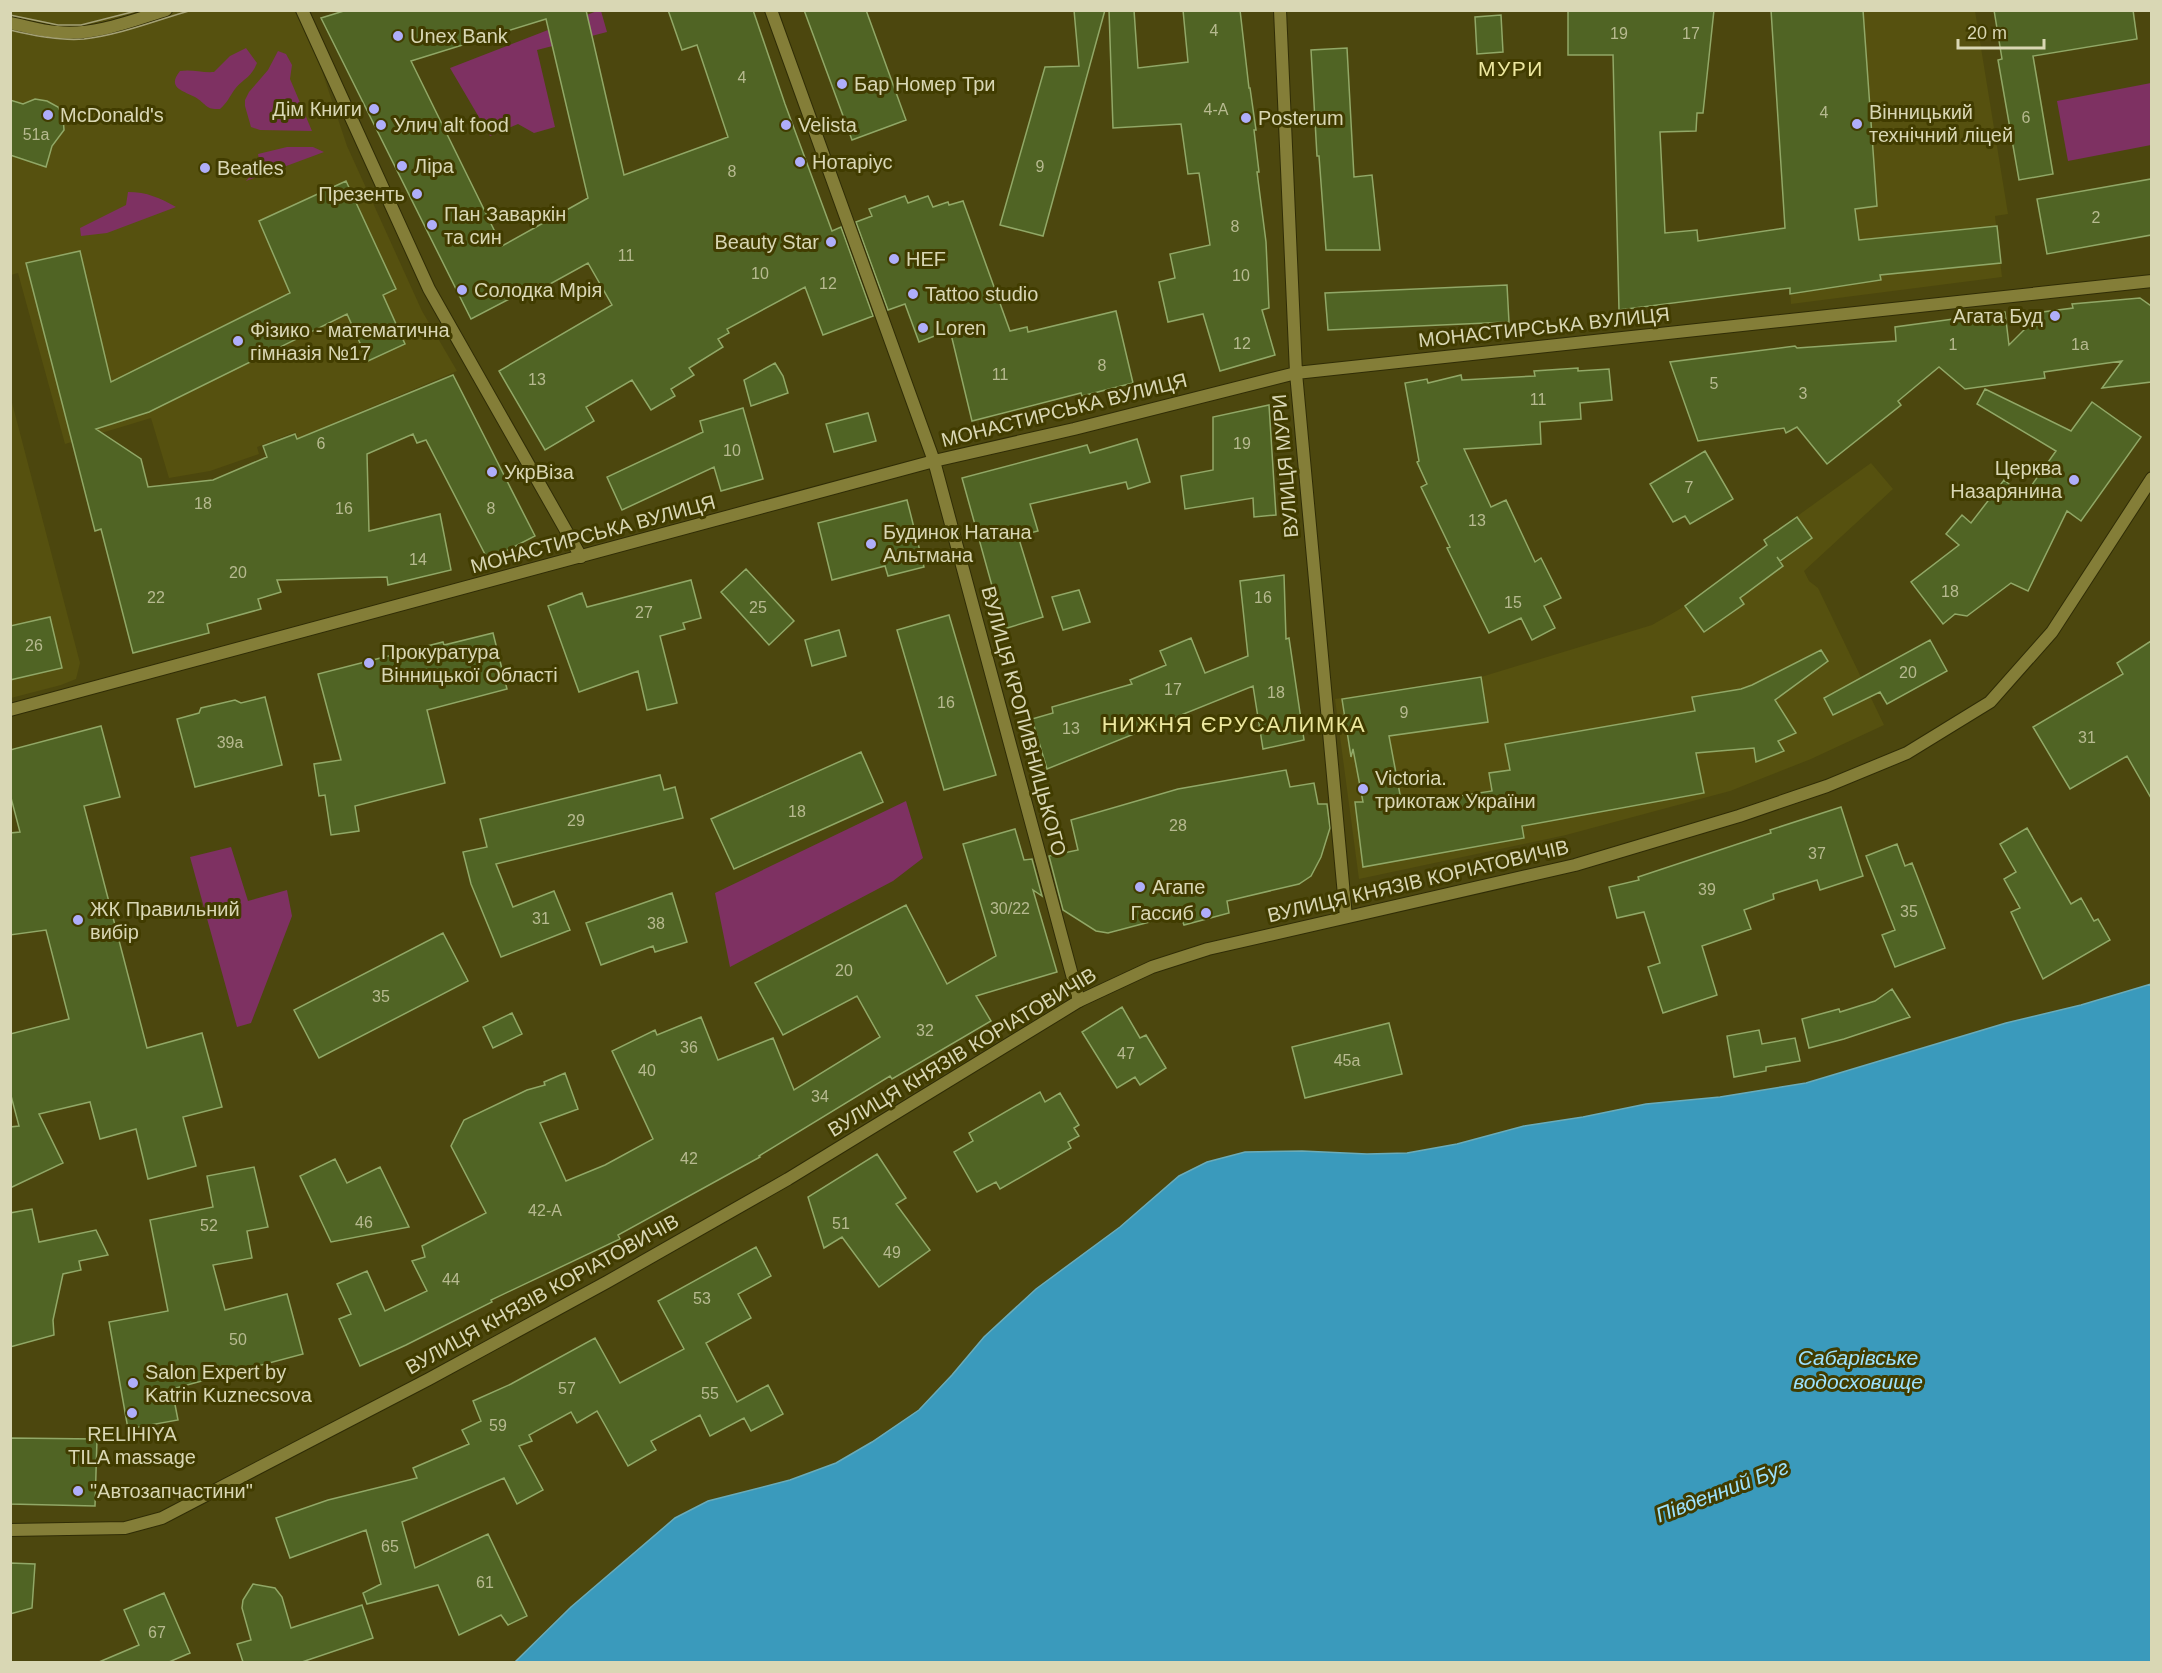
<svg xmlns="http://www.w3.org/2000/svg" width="2162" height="1673" font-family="Helvetica,sans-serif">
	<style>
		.built { fill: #56510f }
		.green { fill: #7e3162 }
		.water { fill: #3a9abc; stroke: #6aacba; stroke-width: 1.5 }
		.building { fill: #506424; stroke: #91a867; stroke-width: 1.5; fill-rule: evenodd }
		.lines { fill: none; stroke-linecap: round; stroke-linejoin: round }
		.minor-casing { stroke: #302d06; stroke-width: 14 }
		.tertiary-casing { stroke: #302d06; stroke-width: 14 }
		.minor { stroke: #847e38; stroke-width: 12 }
		.tertiary { stroke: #847e38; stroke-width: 12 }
		.tram { stroke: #a4a175; stroke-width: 1.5 }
		.poi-dot { fill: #afaefa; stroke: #413c00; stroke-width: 2 }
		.labels { text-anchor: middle; stroke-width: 6; stroke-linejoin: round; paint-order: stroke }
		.number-label { font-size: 16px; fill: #b7ba90 }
		.poi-label { font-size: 20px; fill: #d9d7b4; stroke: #413c00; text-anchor: start }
		.street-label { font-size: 20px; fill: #d9d7b4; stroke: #413c00 }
		.neighbourhood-label { font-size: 21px; letter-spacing: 1.5px; fill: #ede89f; stroke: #413c00 }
		.water-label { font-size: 21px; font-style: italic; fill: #9de2fe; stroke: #413c00 }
		.quarter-label { font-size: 22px; letter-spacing: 1.5px; fill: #ede89f; stroke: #413c00 }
	</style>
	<rect width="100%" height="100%" fill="#4c470e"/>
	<path class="built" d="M10,11h292l45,135 75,165 35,60 -159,67 -3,-6 -38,15 2,7 -49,17 -41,7 -18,-60 -86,26 -47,-171 -7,2z
		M1771,11h204l33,203 -13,2 7,61 -211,27z
		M10,395l70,268 -4,16 -15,6 -50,13z
		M1871,463l22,26 -89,82 5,10 9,7 66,137 -73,34 -81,32 -164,44 -207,44 -24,-180 146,-22 171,-52 33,-19 40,-29 42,-32 -3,-5z"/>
	<path class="green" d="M597,11h4l6,21 -70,18 18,77 -21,6 -16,-9 -28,12 -40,-68z
		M246,48l11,15c-7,16 -12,14 -22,26 -5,7 -8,14 -15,20 -15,1 -13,-5 -25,-12 -11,-6 -29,-9 -15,-26 12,-2 22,2 34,1l16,-16z
		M278,51l8,3 6,11 -2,14 22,52 -52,-1 -9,-3 -6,-21v-6l4,-8 19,-22z
		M2151,83v62l-83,16 -11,-60z
		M287,147h26l11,5 -78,29c7,-8 15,-16 12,-27z
		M128,192c19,0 32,6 48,15l-69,26 -26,3 -1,-8 46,-23z
		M906,801l17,57 -30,23 -163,86 -15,-74z
		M231,847l17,54 39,-11 5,26 -41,107 -14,4 -47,-170z"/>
	<path class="water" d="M2151,984v678h-1636l56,-55 104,-89 33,-17 82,-21 46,-17 36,-21 47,-32 33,-35 32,-38 52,-48 84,-62 59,-51 28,-14 38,-10 57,-1 65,3 40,-1 50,-9 67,-18 59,-9 63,-13 74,-7 86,-14 200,-60 75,-18z"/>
	<path class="building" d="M347,10h239l38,165 104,-38 -31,-92 -15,5 -14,-40h85l32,94 47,127 9,-4 32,89 -50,19 -18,-48 -78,42 2,4 -11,6 5,8 -34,21 5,7 -23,14 4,7 -24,14 -19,-30 -46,27 8,14 -49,29 -46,-79 113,-66 -24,-42 -47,26 -3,-5 -67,35 -150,-301zM546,19l42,179 -86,48 -91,-185z
		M804,10h62l40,110 -54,20z
		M1074,10h31l-62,226 -43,-11 45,-158 34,-1z
		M1109,10h25l4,58 50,-6 -5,-52h57l9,78h1l6,42h-2l5,42h-2l9,70 3,66 -7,2 13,45 -55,16 -17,-57 -35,8 -9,-40 16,-4 -5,-24 40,-9 -11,-72 -11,1 -7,-50 -68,4z
		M1568,10h146l-11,103h-6l-1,18 -36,1 5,101 32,-3 1,11 87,-13 -14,-218h92l14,196 -22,3 4,31 138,-14 4,37 -121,12 1,5 -91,14v-6l-171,22 -6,-255h-45z
		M1994,10h139l4,29 -104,17 20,118 -34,6 -21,-120 4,-1z
		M1501,15l2,37 -26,2 -2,-37z
		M1347,48l7,129 18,-2 8,75h-54l-7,-94h-2l-6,-106z
		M35,99l12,2 11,6 5,10 1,13 -12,16 -6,21 -36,-12v-55l13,4z
		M2151,179v56l-104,19 -10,-55z
		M346,181l50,108 -13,6 22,49 -37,17 -21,-47 -198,98 -53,17 45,30 7,28 65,-7 54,-23 -4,-11 32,-12 2,5 156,-64 82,161 -47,24 -62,-120 -9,3 -4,-9 -46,20 2,77 71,-17 11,56 -63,15 -1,-8 -110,3 4,12 -23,7 3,10 -54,15 2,9 -76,20 -32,-124 -6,2 -69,-268 54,-12 31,131 179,-89 -31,-72z
		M905,196l3,7 20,-7 5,11 15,-5 1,3 14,-4 47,130 17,-4 1,5 88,-21 17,72 -51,13 -1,-3 -109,28 -22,-91 -31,12 -14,-38 -17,6 -32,-88 16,-6 -3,-7z
		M1507,285l2,37 -181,8 -3,-37z
		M2140,298l11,8v76l-49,6 20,-27 -78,11 1,6 -80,11 -26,-22 -41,34 3,4 -74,59 -30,-37 -11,6 -2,-5 -86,13 -28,-79 125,-16 2,2 99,-7 -1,-14 110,-15 4,33 33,-33 31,-4 -1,-4z
		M775,363l8,13 5,17 -37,13 -7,-26z
		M1578,368v3l31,-2 3,31 -32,3 1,16 -41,3 1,22 -77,5 27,58 15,-7 29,62 6,-4 20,40 -17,8 11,22 -23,12 -11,-22 -32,15 -42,-85 3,-1 -29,-60 6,-3 -10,-22 2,-1 -14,-78 22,-4 1,4 33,-8 1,5 73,-4 -1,-5z
		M1985,389l86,42 21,-29 49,35 -60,84 -14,-10 -39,80 -17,-8 -44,33 -12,-2 -12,10 -32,-42 48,-37 -13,-11 16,-19 9,8 33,-43 20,16 32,-45 -79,-47z
		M1269,405l7,110 -22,2 -1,-19 -68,11 -4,-33 32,-6v-53z
		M743,408l20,71 -42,12 -7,-24 -92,43 -15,-33 96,-45 -3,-11z
		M868,413l8,28 -42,11 -8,-28z
		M1137,439l13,43 -22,7 -2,-7 -96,22 8,27 -20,5 25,81 -39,12 -42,-151 125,-33 3,8z
		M1705,451l28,48 -43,25 -5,-8 -12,6 -23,-38z
		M907,500l17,67 -36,9 -3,-10 -53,14 -14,-57z
		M1797,517l15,21 -32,23 -3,-4 6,9 -43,32 4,6 -40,28 -19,-26 82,-61 -3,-5z
		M746,569l48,52 -25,24 -48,-53z
		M1284,575l2,64 3,-1 15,102 -41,9 -10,-63 -206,83 -15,-50 21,-6 -1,-6 80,-23 -2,-4 36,-15 -6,-14 31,-13 14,35 43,-17 -8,-75z
		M691,580l10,38 -18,5 2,6 -25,7 17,67 -30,7 -9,-39 -59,21 -31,-86 34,-13 5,14z
		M1079,590l11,32 -27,8 -11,-33z
		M949,615l47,160 -52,15 -47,-160z
		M50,617l12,51 -52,12v-54z
		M839,630l7,26 -34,10 -7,-26z
		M493,633l14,56 -80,21 18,73 -90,23 4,25 -28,4 -6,-40 -6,1 -5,-32 27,-4 -23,-86 125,-32 1,3z
		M1930,640l17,31 -60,33 -7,-12 -47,23 -9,-17z
		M2151,641v157l-24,-42 -57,33 -37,-62 90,-53 -6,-11z
		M1821,650l7,11 -53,39 21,33 -18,8 6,10 -28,11 -2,-14 -58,5 8,40 -182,33 2,12 -161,29 -8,-65h8l-10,-53 -2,8 -9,-58 139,-22 7,45 -99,14 13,69 90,-14 -3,-18 21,-3 -5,-26 190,-33 -3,-14 49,-8 11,-4z
		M265,697l17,68 -87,22 -18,-68 22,-6 2,-5 34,-8 6,3z
		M101,726l19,71 -36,9 63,242 55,-15 20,74 -39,10 13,49 -48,13 -12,-50 -36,10 -10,-37 -51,12 24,49 -53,25v-61l9,-1 -9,-34v-58l59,-15 -23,-89 -36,5v-102l10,-1 -10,-38v-44z
		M861,752l22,50 -149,67 -23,-50z
		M1286,770l4,17 24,-4 4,21h9l3,24 -9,29 -10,19 -12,8 -72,17 2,12 -45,12 -4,-11 -72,19 -12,-2 -33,-21 -14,-54 29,-6 -7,-30 107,-31z
		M660,775l4,15 11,-3 8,31 -187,46 17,43 41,-16 16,39 -69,27 -30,-73 -8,-32 24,-5 -7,-28z
		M1841,807l22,69 -43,14 -3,-10 -44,14 1,5 -30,11 7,19 -49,17 15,49 -54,18 -15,-46 12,-4 -16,-51 -27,6 -8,-31 30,-7 -1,-3 133,-44 -1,-3z
		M2027,828l44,76 10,-6 13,23 4,-2 12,21 -67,39 -32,-67 9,-4 -16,-29 12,-7 -16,-28z
		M1015,829l9,31 8,-1 10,37 -9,-6 24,82 -81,24 15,25 -99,58 -2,-3 -131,80 1,1 -142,78 2,4 -129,61 1,2 -86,43 -46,21 -21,-47 12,-5 -14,-30 30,-13 18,40 42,-20 -15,-30 13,-4 -3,-11 64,-33 -35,-67 13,-26 63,-30 18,-5 -1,-3 21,-9 13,36 -38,14 26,58 39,-16 48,-26 -41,-88 43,-21 2,5 44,-18 17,43 55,-22 21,52 86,-53 -23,-41 -74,39 -28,-52 151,-78 41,79 49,-28 -33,-112z
		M1897,844l8,22 7,-3 33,85 -50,19 -13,-32 13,-5 -29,-74z
		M672,893l15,49 -32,10 -2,-6 -52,19 -15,-42z
		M443,933l25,48 -149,77 -25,-48z
		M1892,989l18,28 -66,22 -35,9 -7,-29 37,-10 1,3 35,-11z
		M1122,1007l18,31 6,-3 20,33 -26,17 -5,-8 -18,11 -35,-56z
		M512,1013l10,21 -29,14 -10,-21z
		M1389,1023l13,51 -97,24 -13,-51z
		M1759,1030l3,14 33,-6 5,23 -34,6v4l-32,6 -7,-41z
		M1040,1092l5,10 15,-9 19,32 -5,3 5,8 -11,6 3,6 -71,41 -4,-7 -19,10 -23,-40 19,-11 -4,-8z
		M877,1154l29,44 -10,6 34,46 -51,37 -37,-50 -18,11 -16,-51z
		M335,1159l12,24 33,-16 29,60 -78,15 -31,-66z
		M254,1167l14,60 -21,4 5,27 -39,7 12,45 62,-16 16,60 -131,35 6,31 -50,9 -19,-107 59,-11 -18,-91 63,-13 -6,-31z
		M32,1209l7,33 57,-12 12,25 -29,6 2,9 -18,4 -10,46 1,15 -44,12v-134z
		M756,1247l15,29 -33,18 13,24 -45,25 31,59 31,-17 15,29 -32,17 -7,-13 -34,18 -10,-21 -49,26 5,9 -28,16 -31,-55 -20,12 -6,-11 -42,23 3,6 -13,5 24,44 -26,14 -13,-26 -102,44 13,46 73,-34 39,82 -19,9 -7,-10 -42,20 -21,-50 -71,19 -4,-11 18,-9 -15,-54 -76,28 -14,-40 52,-18 89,-22 -4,-10 56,-24 -7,-14 19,-9 -8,-20 38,-17 84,-46 25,45 64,-34 -26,-48z
		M10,1438l87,1 -2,67 -85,-2z
		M10,1563l25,1 -3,44 -22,6z
		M253,1584l22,4 7,9 9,31 71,-23 11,33 -71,24h-59l-6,-18 14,-4 -9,-32 1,-8z
		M164,1593l26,60 -21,9h-70l40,-17 -15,-35z"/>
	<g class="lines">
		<defs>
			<path id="minor" d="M302,10l127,279 152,268
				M771,10l163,451 145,540
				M1280,10l16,363 50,544
				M10,710l924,-249 140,-32 222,-56 856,-92"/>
			<path id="tertiary" d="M10,23c16,3 31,8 47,9 37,4 74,-11 109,-22
				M10,1530l115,-2 37,-10 267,-139 178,-97 181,-103 291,-178 73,-34 56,-18 367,-84 164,-49 88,-30 80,-33 83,-51 62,-70 100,-154"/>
		</defs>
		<use href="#minor" class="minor-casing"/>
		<use href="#tertiary" class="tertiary-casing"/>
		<use href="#minor" class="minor"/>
		<use href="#tertiary" class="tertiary"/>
		<path class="tram" d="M10,15l48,10h23l59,-15
			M10,30c24,6 49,11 74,9 36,-4 73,-19 108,-29"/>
	</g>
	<g class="poi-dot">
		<circle cx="398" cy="36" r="6"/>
		<circle cx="842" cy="84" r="6"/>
		<circle cx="374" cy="109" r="6"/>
		<circle cx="48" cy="115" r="6"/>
		<circle cx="1246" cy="118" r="6"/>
		<circle cx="1857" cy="124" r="6"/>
		<circle cx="381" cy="125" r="6"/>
		<circle cx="786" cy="125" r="6"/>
		<circle cx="800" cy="162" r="6"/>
		<circle cx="402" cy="166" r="6"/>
		<circle cx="205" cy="168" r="6"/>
		<circle cx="417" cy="194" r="6"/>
		<circle cx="432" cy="225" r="6"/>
		<circle cx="831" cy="242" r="6"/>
		<circle cx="894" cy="259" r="6"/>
		<circle cx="462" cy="290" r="6"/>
		<circle cx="913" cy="294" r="6"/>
		<circle cx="2055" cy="316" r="6"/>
		<circle cx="923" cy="328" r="6"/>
		<circle cx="238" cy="341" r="6"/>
		<circle cx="492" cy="472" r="6"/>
		<circle cx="2074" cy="480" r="6"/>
		<circle cx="871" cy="544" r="6"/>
		<circle cx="369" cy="663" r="6"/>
		<circle cx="1363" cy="789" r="6"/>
		<circle cx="1140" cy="887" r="6"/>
		<circle cx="1206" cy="913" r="6"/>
		<circle cx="78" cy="920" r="6"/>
		<circle cx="133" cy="1383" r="6"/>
		<circle cx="132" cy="1413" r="6"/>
		<circle cx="78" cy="1491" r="6"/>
	</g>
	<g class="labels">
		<g class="number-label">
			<text x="1214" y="36">4</text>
			<text x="1619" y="39">19</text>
			<text x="1691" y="39">17</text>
			<text x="742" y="83">4</text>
			<text x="1216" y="115">4-А</text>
			<text x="1824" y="118">4</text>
			<text x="2026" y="123">6</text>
			<text x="36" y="140">51а</text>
			<text x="1040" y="172">9</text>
			<text x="732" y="177">8</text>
			<text x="2096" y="223">2</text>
			<text x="1235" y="232">8</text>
			<text x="626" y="261">11</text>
			<text x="760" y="279">10</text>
			<text x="1241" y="281">10</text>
			<text x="828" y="289">12</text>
			<text x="1242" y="349">12</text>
			<text x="1953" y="350">1</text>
			<text x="2080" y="350">1а</text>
			<text x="1102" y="371">8</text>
			<text x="1000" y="380">11</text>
			<text x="537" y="385">13</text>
			<text x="1714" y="389">5</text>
			<text x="1803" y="399">3</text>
			<text x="1538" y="405">11</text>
			<text x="321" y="449">6</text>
			<text x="1242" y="449">19</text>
			<text x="732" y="456">10</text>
			<text x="1689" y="493">7</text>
			<text x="203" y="509">18</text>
			<text x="344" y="514">16</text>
			<text x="491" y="514">8</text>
			<text x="1477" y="526">13</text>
			<text x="418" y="565">14</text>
			<text x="238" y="578">20</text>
			<text x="1950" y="597">18</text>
			<text x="156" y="603">22</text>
			<text x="1263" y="603">16</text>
			<text x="1513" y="608">15</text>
			<text x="758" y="613">25</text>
			<text x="644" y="618">27</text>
			<text x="34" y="651">26</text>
			<text x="1908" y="678">20</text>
			<text x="1173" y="695">17</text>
			<text x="1276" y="698">18</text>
			<text x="946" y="708">16</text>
			<text x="1404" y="718">9</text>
			<text x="1071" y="734">13</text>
			<text x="2087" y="743">31</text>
			<text x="230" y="748">39а</text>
			<text x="797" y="817">18</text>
			<text x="576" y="826">29</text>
			<text x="1178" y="831">28</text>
			<text x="1817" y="859">37</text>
			<text x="1707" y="895">39</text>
			<text x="1010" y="914">30/22</text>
			<text x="1909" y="917">35</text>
			<text x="541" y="924">31</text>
			<text x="656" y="929">38</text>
			<text x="844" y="976">20</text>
			<text x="381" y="1002">35</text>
			<text x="925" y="1036">32</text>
			<text x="689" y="1053">36</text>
			<text x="1126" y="1059">47</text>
			<text x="1347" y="1066">45а</text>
			<text x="647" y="1076">40</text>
			<text x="820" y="1102">34</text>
			<text x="689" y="1164">42</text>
			<text x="545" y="1216">42-А</text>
			<text x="364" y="1228">46</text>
			<text x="841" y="1229">51</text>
			<text x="209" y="1231">52</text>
			<text x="892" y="1258">49</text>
			<text x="451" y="1285">44</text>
			<text x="702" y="1304">53</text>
			<text x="238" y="1345">50</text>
			<text x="567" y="1394">57</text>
			<text x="710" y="1399">55</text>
			<text x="498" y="1431">59</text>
			<text x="390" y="1552">65</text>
			<text x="485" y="1588">61</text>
			<text x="157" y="1638">67</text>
		</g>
		<g class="poi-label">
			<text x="410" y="43">Unex Bank</text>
			<text x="854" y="91">Бар Номер Три</text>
			<text x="362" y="116" text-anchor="end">Дім Книги</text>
			<text x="1869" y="119">Вінницький<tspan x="1869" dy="23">технічний ліцей</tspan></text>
			<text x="60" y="122">McDonald's</text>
			<text x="1258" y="125">Posterum</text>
			<text x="393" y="132">Улич alt food</text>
			<text x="798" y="132">Velista</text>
			<text x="812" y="169">Нотаріус</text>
			<text x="414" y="173">Ліра</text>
			<text x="217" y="175">Beatles</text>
			<text x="405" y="201" text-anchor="end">Презенть</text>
			<text x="444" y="221">Пан Заваркін<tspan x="444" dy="23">та син</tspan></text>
			<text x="819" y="249" text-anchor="end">Beauty Star</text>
			<text x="906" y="266">HEF</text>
			<text x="474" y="297">Солодка Мрія</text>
			<text x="925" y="301">Tattoo studio</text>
			<text x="2043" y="323" text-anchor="end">Агата Буд</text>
			<text x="935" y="335">Loren</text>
			<text x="250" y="337">Фізико - математична<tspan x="250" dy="23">гімназія №17</tspan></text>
			<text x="2062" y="475" text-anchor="end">Церква<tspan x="2062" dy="23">Назарянина</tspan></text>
			<text x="504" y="479">УкрВіза</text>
			<text x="883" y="539">Будинок Натана<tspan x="883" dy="23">Альтмана</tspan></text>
			<text x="381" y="659">Прокуратура<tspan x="381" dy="23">Вінницької Області</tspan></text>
			<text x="1375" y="785">Victoria.<tspan x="1375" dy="23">трикотаж України</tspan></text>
			<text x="1152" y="894">Агапе</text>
			<text x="90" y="916">ЖК Правильний<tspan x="90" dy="23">вибір</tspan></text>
			<text x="1194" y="920" text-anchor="end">Гассиб</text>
			<text x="145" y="1379">Salon Expert by<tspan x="145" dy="23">Katrin Kuznecsova</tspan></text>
			<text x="132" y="1441" text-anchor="middle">RELIHIYA<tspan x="132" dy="23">TILA massage</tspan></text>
			<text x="90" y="1498">"Автозапчастини"</text>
		</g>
		<g class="street-label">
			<text transform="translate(1544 327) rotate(-6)" y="7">МОНАСТИРСЬКА ВУЛИЦЯ</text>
			<text transform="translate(1064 410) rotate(-14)" y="7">МОНАСТИРСЬКА ВУЛИЦЯ</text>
			<text transform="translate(1285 466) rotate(-95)" y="7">ВУЛИЦЯ МУРИ</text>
			<text transform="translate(593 534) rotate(-15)" y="7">МОНАСТИРСЬКА ВУЛИЦЯ</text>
			<text transform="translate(1024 721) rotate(75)" y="7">ВУЛИЦЯ КРОПИВНИЦЬКОГО</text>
			<text transform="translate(1418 881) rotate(-13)" y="7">ВУЛИЦЯ КНЯЗІВ КОРІАТОВИЧІВ</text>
			<text transform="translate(962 1052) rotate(-31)" y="7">ВУЛИЦЯ КНЯЗІВ КОРІАТОВИЧІВ</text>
			<text transform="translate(542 1294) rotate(-29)" y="7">ВУЛИЦЯ КНЯЗІВ КОРІАТОВИЧІВ</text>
		</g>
		<g class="neighbourhood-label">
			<text x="1511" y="76">МУРИ</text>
		</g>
		<g class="water-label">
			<text x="1858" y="1365">Сабарівське<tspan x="1858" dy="24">водосховище</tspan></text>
			<text transform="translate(1722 1491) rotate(-21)" y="7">Південний Буг</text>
		</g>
		<g class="quarter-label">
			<text x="1234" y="732">НИЖНЯ ЄРУСАЛИМКА</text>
		</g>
	</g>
	<rect width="2162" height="1673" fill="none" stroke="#d9d7b4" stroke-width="24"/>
	<path d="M1958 39v9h86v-9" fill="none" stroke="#d9d7b4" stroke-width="3"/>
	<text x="1967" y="39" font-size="18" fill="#d9d7b4" stroke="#413c00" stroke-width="4.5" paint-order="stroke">20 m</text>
</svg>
